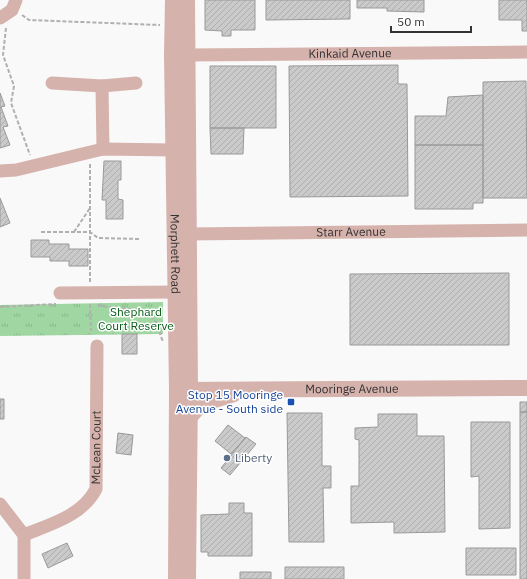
<svg xmlns="http://www.w3.org/2000/svg" width="527" height="579" font-family="'IBM Plex Sans',sans-serif">
	<style>
		.grass { fill: url(#grass-tufts) }
		.building { fill: url(#building-hatch); stroke: #9a9998 }
		.lines { fill: none; stroke-linecap: round; stroke-linejoin: round }
		.path { stroke: #b0b0b0; stroke-width: 2; stroke-dasharray: 4 2; stroke-linecap: butt }
		.minor { stroke: #d6b2ac; stroke-width: 13 }
		.tertiary { stroke: #d6b2ac; stroke-width: 16 }
		.transit-dot { fill: #1a4fb4; stroke: #fff; stroke-width: 1.5 }
		.service-dot { fill: #5c6f8a; stroke: #fff; stroke-width: 1.5 }
		.labels { text-anchor: middle; stroke-width: 3; stroke-linejoin: round; paint-order: stroke }
		.street-label { font-size: 12px; fill: #333; stroke: #fff }
		.park-label { font-size: 12px; fill: #055b16; stroke: #fff }
		.transit-label { font-size: 12px; fill: #164399; stroke: #fff; text-anchor: end }
		.service-label { font-size: 12px; fill: #4e5e75; stroke: #fff; text-anchor: start }
	</style>
	<defs>
		<pattern id="grass-tufts" width="24" height="20" patternUnits="userSpaceOnUse"><rect width="24" height="20" fill="#a0d6a1"/><path d="M3 7l-1-3M5 7V3M7 7l1-3M15 17l-1-3M17 17v-4M19 17l1-3" fill="none" stroke="#8ab88b"/></pattern>
		<pattern id="building-hatch" width="6" height="6" patternUnits="userSpaceOnUse"><rect width="6" height="6" fill="#cbcaca"/><path d="M-1 1l2-2M0 6l6-6M5 7l2-2" fill="none" stroke="#afaeae"/></pattern>
	</defs>
	<rect width="100%" height="100%" fill="#f9f9fa"/>
	<path class="grass" d="M163,302v32l-163,2v-31z"/>
	<path class="building" d="M205,0h50v30h-24v6h-9v-5l-17,-1z
		M266,0h84v19l-84,1z
		M357,0h67v12l-37,-1v-3h-30z
		M499,0h28v31h-5v-11h-23z
		M398,65v19h9l1,112 -118,1 -1,-131z
		M210,66h66v62h-66z
		M526,81l1,117h-44v-116z
		M0,93l5,13 -4,1 7,19 -5,1 7,18 -10,3z
		M483,95v50h-68v-29h31l2,-19z
		M210,128h34l-1,26h-32z
		M415,145h68v58h-10v6h-58z
		M104,161h17v19h-3v19l5,1v19h-17v-19h-4z
		M0,198l10,25 -10,4z
		M31,240h18v4h20v5h19v17h-19v-5h-19v-4h-19z
		M509,273v72h-159v-71z
		M122,334h15v20h-15z
		M0,399h4v20h-4z
		M520,402h7v10h-7z
		M520,412h7v167h-7z
		M287,413h35v53h9v22h-8l1,54h-35z
		M378,414h39v22h27l1,96 -51,1v-11l-43,1v-37h8v-46l-4,-1v-11l23,-1z
		M471,422h39v106l-31,1v-53l-8,1z
		M228,425l17,13 -14,16 -16,-13z
		M118,433l15,2 -2,20 -15,-2z
		M246,437l10,7 -26,31 -9,-7z
		M229,503h15v10h8v43h-44v-4h-7v-37l28,-1z
		M67,543l6,13 -25,12 -6,-14z
		M466,548h50v27h-50z
		M285,567h59v12h-59z
		M240,572h31v7h-31z"/>
	<g class="lines">
		<path class="path" d="M22,15l7,5 131,5
			M6,28l-3,27 11,31 -3,17 19,52
			M41,232h49l8,6 42,1
			M74,232l16,-24
			M90,282v-118
			M90,304l1,27
			M98,305c17,5 45,0 57,16 5,5 4,14 8,20
			M0,307l56,-3"/>
		<g class="minor">
			<path d="M0,18l12,-8 4,-10"/>
			<path id="s1" d="M187,55l340,-3"/>
			<path d="M52,83l50,3 34,-3"/>
			<path d="M102,86l1,63"/>
			<path d="M0,171l16,-1 87,-21 71,1"/>
			<path id="s2" d="M187,234l340,-4"/>
			<path d="M60,293l116,-1"/>
			<path d="M0,504l24,31"/>
			<path id="s3" d="M24,579v-44c27,-11 58,-19 72,-46l1,-143"/>
		</g>
		<g class="tertiary">
			<path id="s4" d="M173,0l-1,55 5,335 -1,189"/>
			<path d="M187,0l3,389 -2,190"/>
			<path id="s5" d="M179,390l348,-2"/>
			<path d="M189,418l12,-14 33,-10"/>
		</g>
	</g>
	<rect class="transit-dot" x="287" y="398" width="8" height="8" rx="2"/>
	<circle class="service-dot" cx="227" cy="458" r="4"/>
	<g class="labels">
		<g class="street-label">
			<text dy="4" stroke="none"><textPath href="#s1" startOffset="163">Kinkaid Avenue</textPath></text>
			<text dy="4" stroke="none"><textPath href="#s2" startOffset="164">Starr Avenue</textPath></text>
			<text dy="4" stroke="none"><textPath href="#s4" startOffset="254">Morphett Road</textPath></text>
			<text dy="4" stroke="none"><textPath href="#s5" startOffset="173">Mooringe Avenue</textPath></text>
			<text dy="4" stroke="none"><textPath href="#s3" startOffset="173">McLean Court</textPath></text>
		</g>
		<g class="park-label">
			<text x="136" y="316">Shephard<tspan x="136" dy="14">Court Reserve</tspan></text>
		</g>
		<g class="transit-label">
			<text x="283" y="399">Stop 15 Mooringe<tspan x="283" dy="14">Avenue - South side</tspan></text>
		</g>
		<g class="service-label">
			<text x="235" y="462">Liberty</text>
		</g>
	</g>
	<path d="M391 26v6h80v-6" fill="none" stroke="#333333" stroke-width="2"/>
	<text x="397" y="26" font-size="12" fill="#333333" stroke="#ffffff" stroke-width="3" paint-order="stroke">50 m</text>
</svg>
